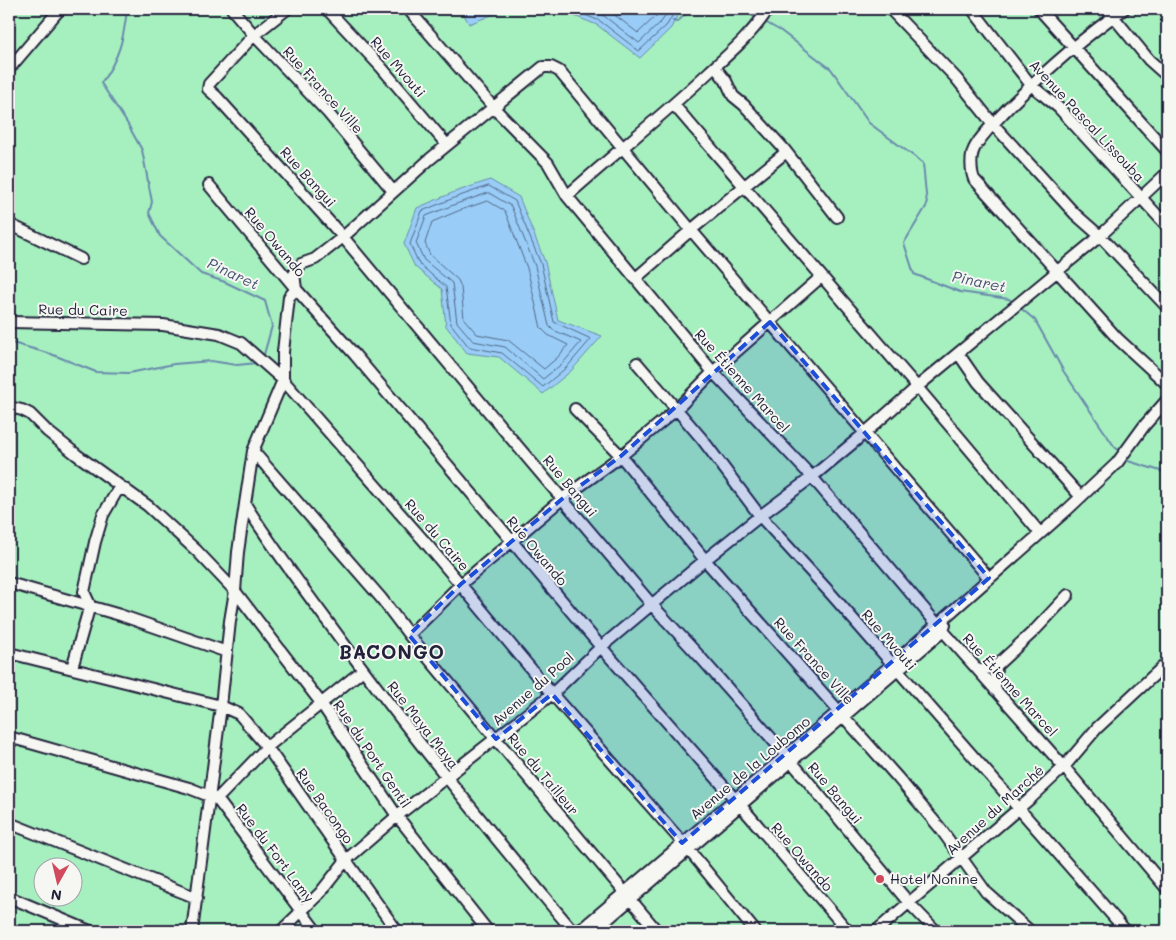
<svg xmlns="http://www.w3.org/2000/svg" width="1176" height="940" font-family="Mali,sans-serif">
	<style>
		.green { fill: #a6f0bf; stroke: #64897d; fill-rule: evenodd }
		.water { fill: #99cdf7; stroke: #6989ac }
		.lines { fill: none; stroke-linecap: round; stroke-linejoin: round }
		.shore { stroke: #526686; stroke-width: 1 }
		.stream { stroke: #6989ac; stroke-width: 2 }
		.minor-casing { stroke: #22223b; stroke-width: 14 }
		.minor { stroke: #f6f6f2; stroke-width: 10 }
		.marked { fill: #1d4ed8; fill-opacity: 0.2; stroke: #1d4ed8; stroke-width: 4; stroke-dasharray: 10 6; stroke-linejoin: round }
		.poi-dot { fill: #d1495b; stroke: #f6f6f2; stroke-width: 2 }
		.labels { text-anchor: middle; stroke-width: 4; stroke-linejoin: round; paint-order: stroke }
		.street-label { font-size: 14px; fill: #22223b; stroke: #f6f6f2 }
		.poi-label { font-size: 14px; fill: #22223b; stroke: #f6f6f2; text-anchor: start }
		.water-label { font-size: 15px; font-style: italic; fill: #465573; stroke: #f6f6f2 }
		.district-label { font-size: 19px; font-weight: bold; letter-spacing: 1px; fill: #22223b; stroke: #f6f6f2 }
	</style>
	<rect width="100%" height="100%" fill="#f1ecf3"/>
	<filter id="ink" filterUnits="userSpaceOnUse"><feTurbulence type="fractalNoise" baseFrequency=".02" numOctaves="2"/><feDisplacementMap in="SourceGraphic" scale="10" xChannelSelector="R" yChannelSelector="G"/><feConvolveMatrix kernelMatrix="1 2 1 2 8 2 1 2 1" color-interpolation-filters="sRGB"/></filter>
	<g filter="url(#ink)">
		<path class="green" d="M9,9h1158v922h-1158zM42,868h30v30h-30z"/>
		<path class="water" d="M461,9h46l-38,15z
			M557,9h124l-10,19 -31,30 -43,-33z
			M490,180l29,17 26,65 13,58 44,16 -31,35 -28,23 -44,-37 -32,-4 -21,-27 -4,-37 -27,-22 -11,-23 13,-36 35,-15z"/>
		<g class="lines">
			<path class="shore" d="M570,9l30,12 39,30 28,-26 9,-16
				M587,9l17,7 35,27 23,-22 7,-12
				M607,9l31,24 18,-17 4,-7
				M489,186l26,15 26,63 13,58 37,17 -24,28 -24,20 -41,-34 -33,-6 -18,-23 -5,-37 -27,-23 -9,-20 12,-33 32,-13z
				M489,193l22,13 24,60 14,60 4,4 28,12 -18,21 -20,16 -38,-32 -32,-6 -16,-19 -5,-39 -28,-23 -8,-17 10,-27 30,-12z
				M488,201l17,10 22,57 14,60 7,7 20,10 -10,12 -14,12 -36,-29 -31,-6 -13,-15 -3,-32 -3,-7 -28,-25 -5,-12 7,-21 26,-11z"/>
			<path class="stream" d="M127,9c-3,29 -8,50 -26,74l26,40 15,27 10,52 -3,11 11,23 41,38 24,8 40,19 7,25 -9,32
				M741,9l15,9
				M673,21l4,1 14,-13
				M763,21l18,10 50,38 38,54 54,40 4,42 -23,38 10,31 46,18 49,7 4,3
				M1018,306l17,14 29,52 50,74 7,7
				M9,342l42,12 45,18 33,1 45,-9 37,-3 26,4 20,-2
				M1126,459l2,2 39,12"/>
			<defs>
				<path id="minor" d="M232,9l22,26 74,78 65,78
					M287,9l-33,26 -45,49 -1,5 9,8 126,140 155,186 155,183 48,52 85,97 123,148 27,28
					M327,9l54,58 66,78
					M408,9l86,99 54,55 19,33 146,176 99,105 125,147 127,143 103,122
					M890,9l66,69 37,46 82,90 25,22 67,71
					M972,9l59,76 28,23 108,118
					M1039,9l128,142
					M1107,9l42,51 18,16
					M1124,9c-43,30 -79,62 -116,99 -10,11 -28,28 -34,41 -4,8 -3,23 0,30l144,160 49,45
					M715,67l11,14 7,15 11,9 40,44 53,68
					M9,69l51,-60
					M674,105l243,282 123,146
					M209,185l87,104 59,66 246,292 140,159 107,125
					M567,196c47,-42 96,-81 142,-124 21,-19 42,-37 58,-61l-1,-2
					M9,224l72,35
					M636,278l55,-48 94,-77
					M9,322l154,3 56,9 22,9 42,37 142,162 127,152 137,156 66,81
					M958,353l20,29 103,115
					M637,363l65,76 58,77 72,79 294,336
					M9,407l13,3 8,4 17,17 30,24 71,51 49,45 38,40 86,112 76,113 91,115
					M575,409l46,47 84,104 193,218 42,50 46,64 44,39
					M253,451l128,147 28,37 87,104 161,192
					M245,504c26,41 54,79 83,118 77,106 160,208 245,309
					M9,583l111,32 107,37
					M409,635l52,-51 101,-85 59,-43 56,-47 36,-37 108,-95
					M9,653l212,53 18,8 28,33 79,113 51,71
					M72,668l18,-63 -6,-13 11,-50 8,-27 14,-24 8,-2
					M979,671l17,-5 39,-36 33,-35
					M995,690l1,-24
					M9,737l180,51 28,11 99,132
					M217,799l50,-52 96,-77
					M9,823l188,75
					M9,897l81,34
					M192,931l29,-225 9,-85 5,-30 3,-39 7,-48 8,-53 30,-71v-28l6,-55 7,-8 -2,-15 7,-10 14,-5 28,-22 87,-78 113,-92h8l8,4 132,159 298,348
					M281,931l39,-38 26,-33 51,-44 155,-122 49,-47 104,-87 55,-44 52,-39 53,-44 52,-46 183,-151 67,-63
					M579,931l261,-221 227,-200 50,-47 27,-37 23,-26
					M594,931l349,-300 2,-6
					M876,931l155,-133 33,-31 33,-39 70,-65"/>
			</defs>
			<use href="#minor" class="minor-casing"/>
			<use href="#minor" class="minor"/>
		</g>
	</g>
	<path class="marked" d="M770,322l219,256 -307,265 -130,-149 -56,45 -87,-104 52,-51 101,-85 59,-43z"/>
	<circle class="poi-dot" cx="880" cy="879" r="5"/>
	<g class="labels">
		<g class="street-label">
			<text transform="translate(398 67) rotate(49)" y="5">Rue Mvouti</text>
			<text transform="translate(323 90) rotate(48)" y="5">Rue France Ville</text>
			<text transform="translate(1087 121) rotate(47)" y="5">Avenue Pascal Lissouba</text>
			<text transform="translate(308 177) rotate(48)" y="5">Rue Bangui</text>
			<text transform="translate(275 242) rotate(50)" y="5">Rue Owando</text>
			<text transform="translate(83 310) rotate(1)" y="5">Rue du Caire</text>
			<text transform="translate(742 381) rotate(48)" y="5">Rue Étienne Marcel</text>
			<text transform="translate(570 486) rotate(50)" y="5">Rue Bangui</text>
			<text transform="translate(437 535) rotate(49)" y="5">Rue du Caire</text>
			<text transform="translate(537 551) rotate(50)" y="5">Rue Owando</text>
			<text transform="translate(889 640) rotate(49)" y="5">Rue Mvouti</text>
			<text transform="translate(814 661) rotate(48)" y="5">Rue France Ville</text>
			<text transform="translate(1010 685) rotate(48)" y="5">Rue Étienne Marcel</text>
			<text transform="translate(533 689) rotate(-41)" y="5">Avenue du Pool</text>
			<text transform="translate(423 725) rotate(52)" y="5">Rue Maya Maya</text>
			<text transform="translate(372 754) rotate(56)" y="5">Rue du Port Gentil</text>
			<text transform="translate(750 768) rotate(-40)" y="5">Avenue de la Loubomo</text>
			<text transform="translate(543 774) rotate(50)" y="5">Rue du Tailleur</text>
			<text transform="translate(835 793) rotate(50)" y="5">Rue Bangui</text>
			<text transform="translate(325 806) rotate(55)" y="5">Rue Bacongo</text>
			<text transform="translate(995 810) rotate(-42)" y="5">Avenue du Marché</text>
			<text transform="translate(275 853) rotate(53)" y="5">Rue du Fort Lamy</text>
			<text transform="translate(802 857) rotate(49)" y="5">Rue Owando</text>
		</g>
		<g class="poi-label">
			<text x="890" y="884">Hotel Nonine</text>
		</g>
		<g class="water-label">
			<text transform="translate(233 274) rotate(25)" y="5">Pinaret</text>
			<text transform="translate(979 282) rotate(12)" y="5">Pinaret</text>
		</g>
		<g class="district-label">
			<text x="392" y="659">BACONGO</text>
		</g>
	</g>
	<rect width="1176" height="940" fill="none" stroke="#f6f6f2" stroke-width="30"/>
	<rect x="15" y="15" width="1146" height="910" fill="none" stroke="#22223b" stroke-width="2" filter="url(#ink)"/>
	<g transform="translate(58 882) rotate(188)"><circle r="24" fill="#f6f6f2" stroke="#a1a1a9"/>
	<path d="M0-4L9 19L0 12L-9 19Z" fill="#d1495b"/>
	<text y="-8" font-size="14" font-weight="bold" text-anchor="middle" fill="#22223b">N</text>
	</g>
</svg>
